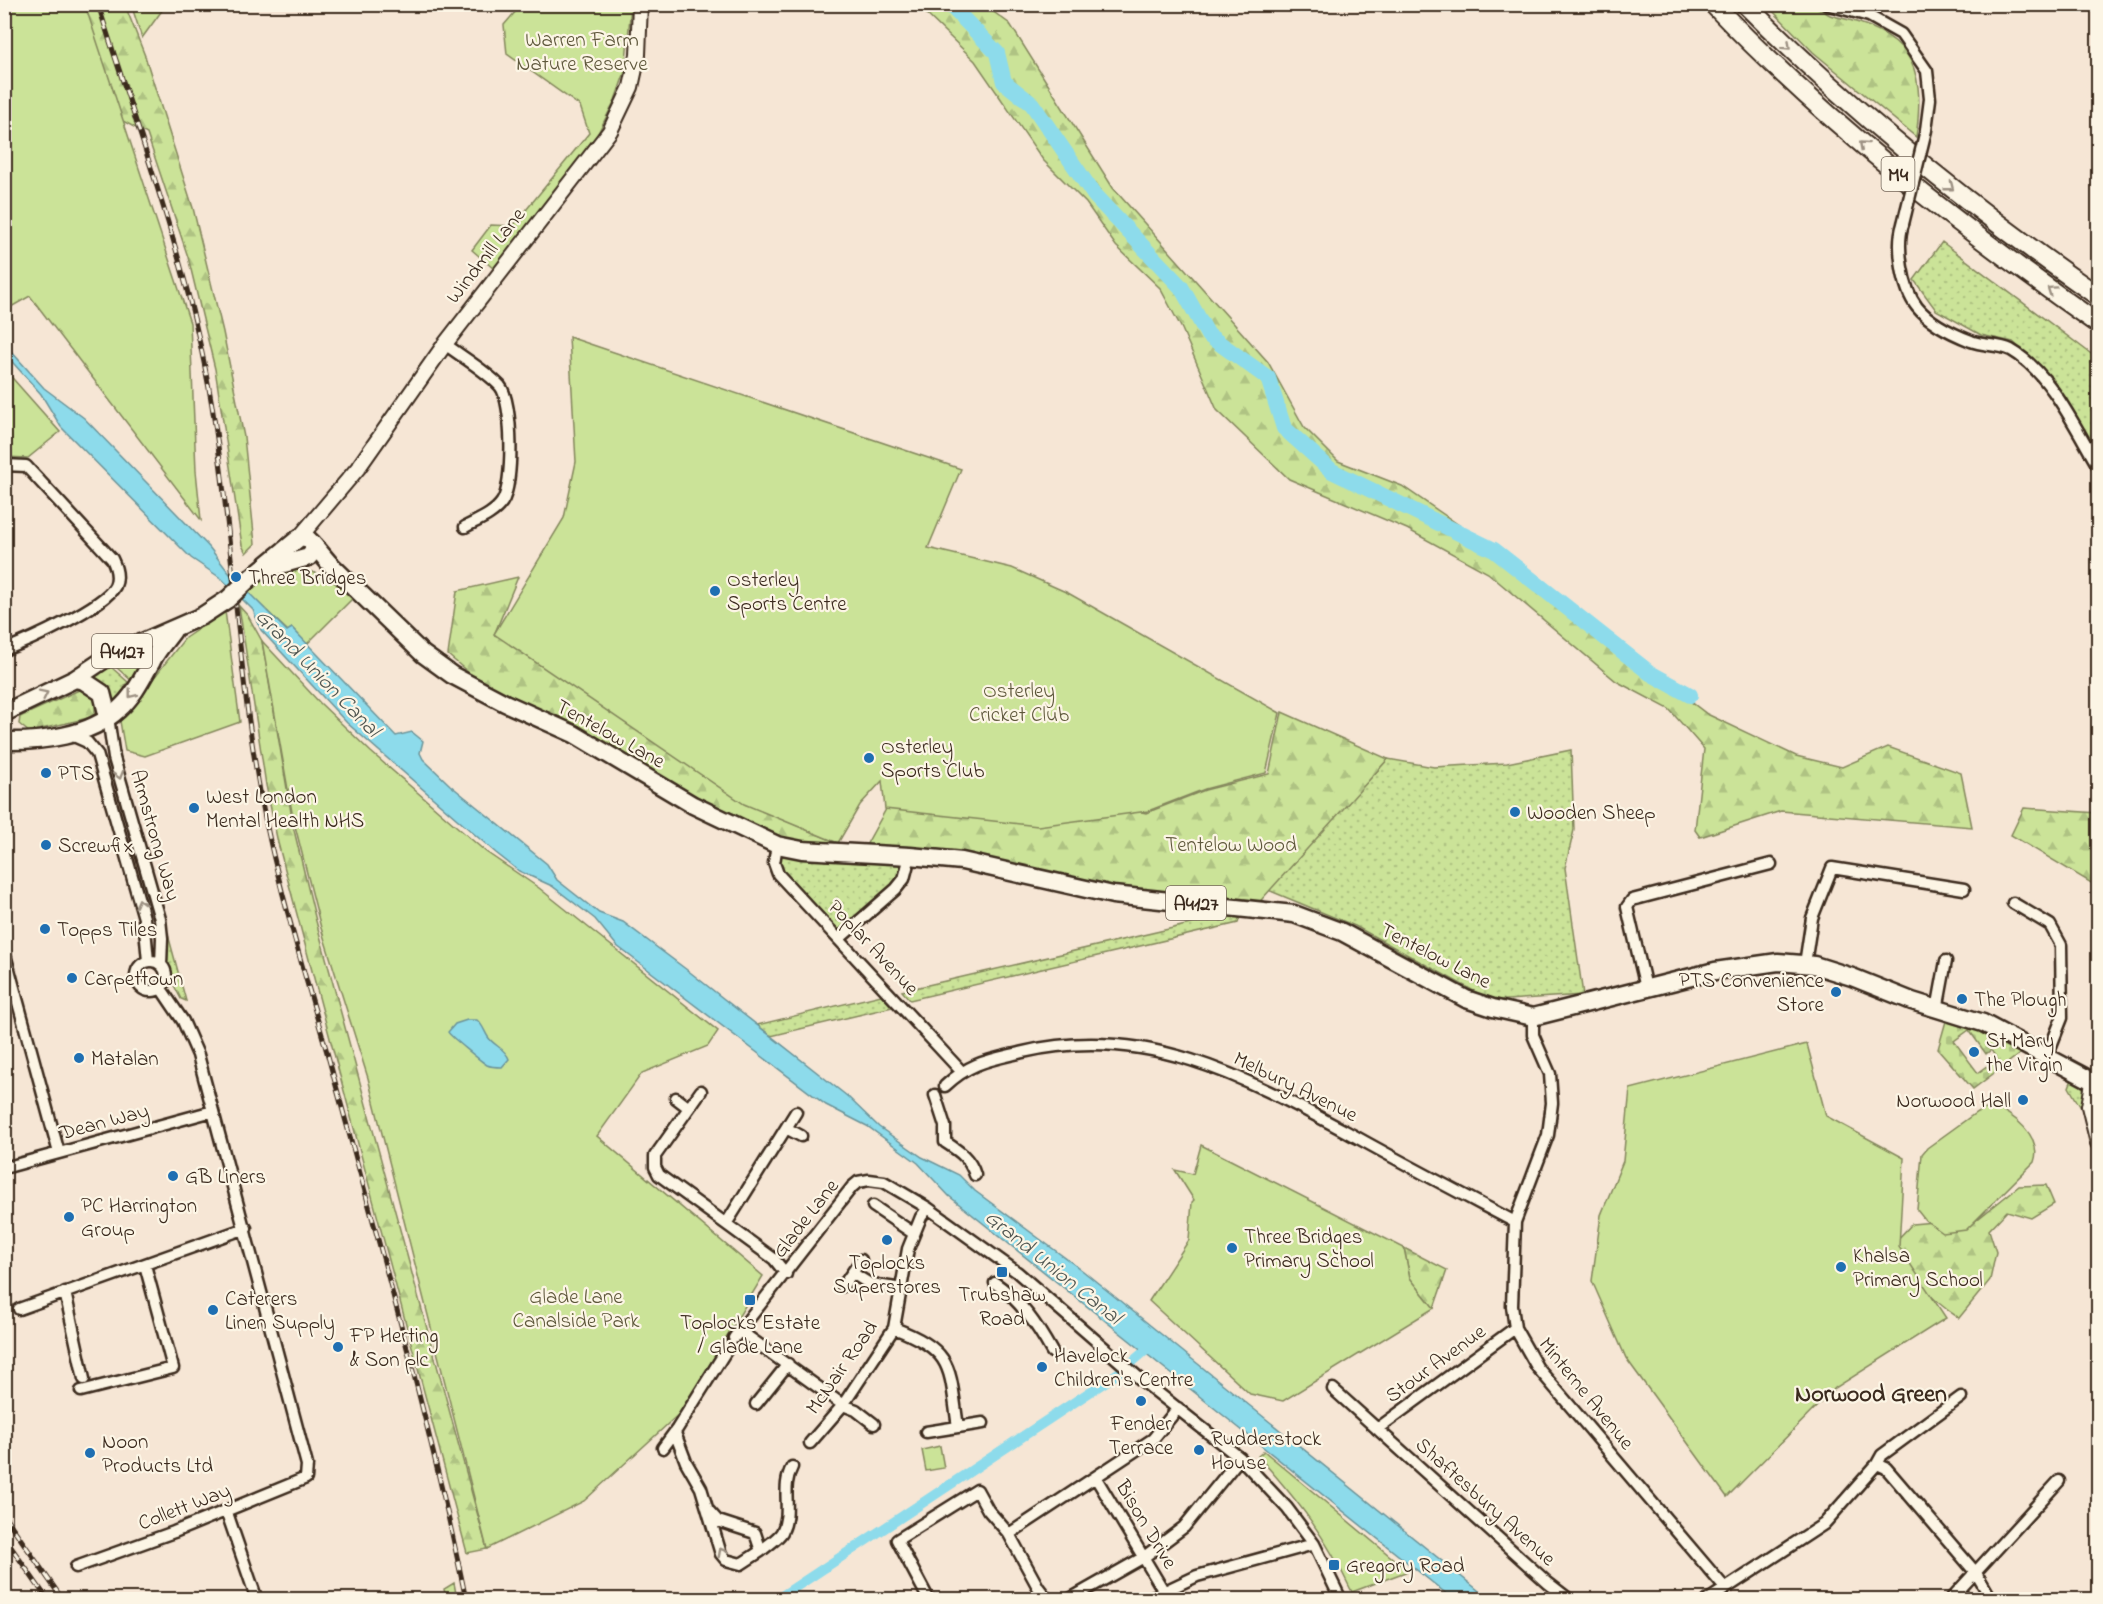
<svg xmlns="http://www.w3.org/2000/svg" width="2103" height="1604" font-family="'Indie Flower',sans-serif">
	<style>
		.grass { fill: url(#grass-dots); stroke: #83865b; stroke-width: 1.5 }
		.forest { fill: url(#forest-firs); stroke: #83865b; stroke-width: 1.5 }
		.cemetery { fill: url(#cemetery-stones); stroke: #83865b; stroke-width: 1.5; fill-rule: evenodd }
		.park { fill: #cbe398; stroke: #83865b; stroke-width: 1.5 }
		.water { fill: #8ddbeb; stroke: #6c9499; stroke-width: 1.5 }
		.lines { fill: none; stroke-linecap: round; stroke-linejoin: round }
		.canal { stroke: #8ddbeb; stroke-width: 10 }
		.river { stroke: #8ddbeb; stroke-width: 16 }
		.street-casing { stroke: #3b2a1e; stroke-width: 15 }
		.secondary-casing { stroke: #3b2a1e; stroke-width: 18 }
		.primary-casing { stroke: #3b2a1e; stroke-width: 21 }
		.highway-casing { stroke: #3b2a1e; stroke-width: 22 }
		.street { stroke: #fcf5e5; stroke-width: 10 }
		.secondary { stroke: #fcf5e5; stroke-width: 14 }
		.primary { stroke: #fcf5e5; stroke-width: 16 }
		.highway { stroke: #fcf5e5; stroke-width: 18 }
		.rail-casing { stroke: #3b2a1e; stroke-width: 5 }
		.rail { stroke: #fcf5e5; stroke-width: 3; stroke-dasharray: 9; stroke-linecap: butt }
		.street-bridge-casing { stroke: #3b2a1e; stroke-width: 15; stroke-linecap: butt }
		.primary-bridge-casing { stroke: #3b2a1e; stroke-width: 21; stroke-linecap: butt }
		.street-bridge { stroke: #fcf5e5; stroke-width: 10 }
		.primary-bridge { stroke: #fcf5e5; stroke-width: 16 }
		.oneway { stroke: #9c9082 }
		.poi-dot { fill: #1f6fb2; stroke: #fcf5e5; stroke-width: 2 }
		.labels { text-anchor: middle; stroke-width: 4.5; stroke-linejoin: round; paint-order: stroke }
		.shield { fill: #fcf5e5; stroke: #75675a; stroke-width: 1.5 }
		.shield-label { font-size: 20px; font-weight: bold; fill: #3b2a1e }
		.park-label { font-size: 21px; fill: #5f583c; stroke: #fcf5e5 }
		.street-label { font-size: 21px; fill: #3b2a1e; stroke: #fcf5e5 }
		.poi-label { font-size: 21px; fill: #3b2a1e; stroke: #fcf5e5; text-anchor: start }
		.water-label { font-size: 22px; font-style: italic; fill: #505651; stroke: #fcf5e5 }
		.quarter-label { font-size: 24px; font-weight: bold; fill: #3b2a1e; stroke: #fcf5e5 }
	</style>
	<defs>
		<pattern id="grass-dots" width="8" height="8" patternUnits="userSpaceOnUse" patternTransform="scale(1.5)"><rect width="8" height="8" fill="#cbe398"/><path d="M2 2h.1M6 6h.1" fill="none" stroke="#afc383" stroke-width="1.8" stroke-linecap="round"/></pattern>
		<pattern id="forest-firs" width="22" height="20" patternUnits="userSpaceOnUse" patternTransform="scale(1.5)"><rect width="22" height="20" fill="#cbe398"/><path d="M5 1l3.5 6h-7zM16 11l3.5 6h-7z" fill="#afc383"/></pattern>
		<pattern id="cemetery-stones" width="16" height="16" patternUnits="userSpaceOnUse" patternTransform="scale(1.5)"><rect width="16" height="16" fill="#cbe398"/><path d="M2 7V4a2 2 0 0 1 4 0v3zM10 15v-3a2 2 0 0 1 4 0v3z" fill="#afc383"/></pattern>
	</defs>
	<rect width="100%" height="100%" fill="#f6e6d5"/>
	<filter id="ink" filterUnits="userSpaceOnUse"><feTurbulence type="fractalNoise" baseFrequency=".0167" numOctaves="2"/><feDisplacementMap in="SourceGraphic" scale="12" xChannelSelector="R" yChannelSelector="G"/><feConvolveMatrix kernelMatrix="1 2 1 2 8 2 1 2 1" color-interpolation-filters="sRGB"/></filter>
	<g filter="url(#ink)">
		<path class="grass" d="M1942,242l156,117v96l-46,-78 -39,-35 -32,-7 -45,-25 -22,-30z
			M111,667l17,15 -3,3 2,3 -15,17 -22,-29z
			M1571,750l3,80 -9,38 18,127 -91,6 -137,-75 -87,-36 120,-131 46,8 73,-4z
			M777,845l133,11 -6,23 -64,59 -62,-64z
			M1229,915l11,2 -2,6 -328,77 -8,-9z
			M167,931l19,70 -5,-2 -16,-31z
			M881,995l11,12 -121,29 -14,-11z
			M2073,1077l11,12 1,26 -16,-28z
			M454,1583l3,16h-11l-2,-10z"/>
		<path class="forest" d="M60,5h65l20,51 48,152 30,124 21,105 11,107 -9,9 -4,-8 -27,-176 -27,-112 -41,-123 -37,-20z
			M917,5h67l26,19 103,164 155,174 36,65 34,34 64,25 60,41 245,187 89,42 46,11 46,-20 73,26 11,54 -191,-16 -81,26 -5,-7 9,-81 -35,-40 -53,-28 -128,-108 -81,-44 -118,-50 -72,-69 -35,-81 -22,-41 -44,-42 -30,-43 -43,-43 -68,-99z
			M1767,5c13,-1 34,-4 46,0 7,2 12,9 20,11 74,16 94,44 83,121l-103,-85z
			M518,577l-24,58 57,17 193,151 94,40 -9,7 -30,-2 -98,-45 -218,-118 -35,-30 9,-64z
			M239,606l9,10 14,25 32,189 22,91 171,628 -20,4 -189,-710 -12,-58z
			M140,651l3,3 -11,27 -16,-14z
			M79,690l10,1 6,5v18l-7,4 -59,14 -10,-8 1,-7 4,-2z
			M1282,712l106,47 -134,149 -70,-6 -165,-36 -155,-17 32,-58 140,-4 110,26 59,-23 64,-16z
			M2024,808l74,5v74l-87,-52z
			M2046,1185l8,19 -23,14 -24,-7 -18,19 7,22 -6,28 -31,38c-34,-22 -46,-41 -64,-76l17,-18 33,-3 29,1 45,-36z
			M1404,1248l43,22 -13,38 -24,-30z"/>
		<path class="cemetery" d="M1946,1021l48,15 28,16 -49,37 -35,-40zM1969,1030l17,24 5,-4 6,9 -19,14 -24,-32z"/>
		<path class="park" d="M131,4h35v1l-24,33z
			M522,4l109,1 -6,67 -10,28 -19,37 -102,132 -22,-19 19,-25 22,1 76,-93 -9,-27 -73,-52 -3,-29z
			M4,5h81l105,318 6,148 5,49 -171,-224 -19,11 -6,-11z
			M569,337l392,132 -33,79 84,20 56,25 212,120 -14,60 -61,16 -57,22 -110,15 -153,-17 -3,-28 -22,24 -22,38 -94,-39 -250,-170 70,-116 12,-56z
			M6,371l54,61 -32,26 -23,-1z
			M296,569c25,3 39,11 58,28l-47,47 -15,-16 -4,3 -42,-40c16,-14 30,-20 50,-22z
			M225,611l15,111 -95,34 -20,-5 -5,-30 65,-83z
			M262,641l58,62 51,49 115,100 53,36 179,143 -10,15 -66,27 -45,63 166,140 -81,135 -98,90 -97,48 -119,-471 -47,-150 -28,-110z
			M1807,1044l19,72 78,42 -5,89 47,71 -111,70 -108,109 -101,-139 -34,-77 9,-66 22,-54 7,-72z
			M1992,1107c21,5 51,31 42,55l-68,68 -23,3 -18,-13 -8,-10 5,-56 5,-6 50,-36z
			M1201,1145l203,103 6,30 24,30 -151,93 -33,-7 -101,-93 40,-61 3,-38 2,-2 -19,-30 18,4z
			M940,1446l4,22 -18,3 -4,-21z
			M1264,1451l144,120 -56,21c-27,-57 -53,-90 -94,-136z"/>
		<path class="water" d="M4,338l6,12 34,38 40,30 125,129 21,27 57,57 5,-3 104,108 16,-4 11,9 -3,12 3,6 27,26 97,79 10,16 42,33 24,9 68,51 156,123 32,31 43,30 37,18 16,16 108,80 406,328h-36l-504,-403 -31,-33 -51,-37 -41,-21 -209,-159 -22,-27 -43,-33 -33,-15 -23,-18 -149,-130 -86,-93 -8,-20 -31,-31 -31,-21 -130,-131 -20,-33 -36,-40z
			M467,1020h10c6,5 7,11 11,17 6,9 17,11 21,22l-7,8c-4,0 -11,0 -15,-2 -5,-3 -37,-29 -39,-33l7,-8z"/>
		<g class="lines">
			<path class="canal" d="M776,1600l347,-230 30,-26"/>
			<path class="river" d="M949,4l48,49 7,29 28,22 63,92 86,91 27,48 60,43 16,50 48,43 162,79 156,123 40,22"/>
			<defs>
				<path id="street" d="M1826,4l43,12 32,18 26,37 3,28 -4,31
					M1903,224c-7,21 -1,64 14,83 12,15 36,27 54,34 12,5 28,3 40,9 39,22 65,79 87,116
					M445,344c17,13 40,26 55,42 13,15 14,99 2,116 -8,12 -24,18 -37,25
					M4,465l22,1 86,93c4,8 7,18 3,27 -11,21 -87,55 -111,64
					M108,717l6,41 46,161 2,19 -1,27
					M69,734l18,8 10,12 47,164 4,43
					M777,845l-3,18 4,11 183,197
					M2013,903l37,22 11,20 1,73 -15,38
					M840,938l56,-49 8,-10 6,-23
					M4,951l55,202
					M136 976a15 15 0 1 1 30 0a15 15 0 1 1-30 0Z
					M1805,964l7,-46 20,-50 132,21
					M1646,988l-19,-81 5,-7 139,-36
					M1937,1010l9,-49
					M1533,1017v18l17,39 2,29 -4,32 -33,87 -3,84 3,22 22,39 187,220
					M945,1086c25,-24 45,-26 78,-34 126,-30 227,28 335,86 52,29 104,56 157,84
					M701,1091l-46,65v11l4,8 115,84 12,15
					M935,1095l10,31v16c14,9 25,16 30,33
					M676,1098l13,10
					M786,1128l15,8
					M4,1168l209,-57
					M873,1206l40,27
					M726,1224l70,-112
					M852,1273l18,11 32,5
					M995,1283c26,18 42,42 57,69
					M843,1286l18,-26
					M65,1292l19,87
					M19,1309l227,-81
					M894,1328c61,24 55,39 64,99
					M740,1331l103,74 13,5 18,14
					M734,1338l118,-151 6,-5 11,-2 15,2 44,26 89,64 122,106 101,80 47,50 27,36 27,56
					M1333,1389l215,194 22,17
					M81,1391l92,-23 -28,-103
					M756,1404l32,-40
					M1377,1429l138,-101
					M926,1432l57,-9
					M675,1433l11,29 15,26 20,66 5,6 15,4 20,-13 -6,-18 -37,-12 -10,-11
					M810,1443l33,-38 51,-77 14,-79 13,-32 7,-9
					M663,1448l14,-19 52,-83
					M1877,1464l9,4 90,105 16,27
					M1096,1478l67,112
					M226,1510l31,90
					M761,1551c6,-6 17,-12 21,-19 11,-22 -2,-43 10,-65
					M76,1567l98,-35 132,-54 1,-13 -109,-410 -15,-34 -23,-34
					M929,1600l-32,-60 80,-50 11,20 21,24
					M1048,1600l-10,-13 -29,-53 144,-95 25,-31
					M1068,1600l76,-43 40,-30 56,-69
					M1146,1600l51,-24 117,-32
					M1708,1600l116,-76 53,-60 5,-9 79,-58
					M1950,1600l109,-119"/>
				<path id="secondary" d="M299,538l59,-70 87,-124 165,-213 21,-44 7,-32 2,-51
					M2093,1083l-4,23 9,37"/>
				<path id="primary" d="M314,545l15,18 94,91 29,21 53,28 69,31 119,71 84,40 25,5 108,6 52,5 151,34 181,19 48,18 124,67 27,9 40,9 182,-46 63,-9 36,3 38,12 60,24 71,22 115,61
					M249,579l50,-41 7,-1 7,7v7l-4,6 -47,13
					M75,679l9,2 18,12 6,24
					M4,713l71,-34 33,-22 94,-41 26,-17
					M4,741c37,1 86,-5 114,-31 16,-14 24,-31 34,-49 5,-11 14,-20 21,-30"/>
				<path id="highway" d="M1713,4c116,122 249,224 385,320
					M1745,4c109,109 227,205 353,292"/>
			</defs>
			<use href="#street" class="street-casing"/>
			<use href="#secondary" class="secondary-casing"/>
			<use href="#primary" class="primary-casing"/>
			<use href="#highway" class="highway-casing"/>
			<use href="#street" class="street"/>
			<use href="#secondary" class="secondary"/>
			<use href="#primary" class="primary"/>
			<use href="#highway" class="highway"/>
			<defs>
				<path id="rail" d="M98,4c44,140 96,276 117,421 21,139 24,279 55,416 16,73 38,144 58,215 49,181 101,360 138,544
					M4,1515l59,85
					M4,1537l44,63"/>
			</defs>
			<use href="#rail" class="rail-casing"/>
			<use href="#rail" class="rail"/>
			<defs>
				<path id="street-bridge" d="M1903,224l23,-94"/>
				<path id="primary-bridge" d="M228,599l21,-20"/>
			</defs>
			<use href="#street-bridge" class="street-bridge-casing"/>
			<use href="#primary-bridge" class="primary-bridge-casing"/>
			<use href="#street-bridge" class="street-bridge"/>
			<use href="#primary-bridge" class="primary-bridge"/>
		</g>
		<defs><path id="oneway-chevron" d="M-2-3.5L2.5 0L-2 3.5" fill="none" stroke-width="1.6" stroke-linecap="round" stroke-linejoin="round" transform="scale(1.5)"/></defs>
		<g class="oneway">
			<use href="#oneway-chevron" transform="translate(1787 46) rotate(44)"/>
			<use href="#oneway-chevron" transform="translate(1863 145) rotate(-139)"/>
			<use href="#oneway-chevron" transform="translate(1950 187) rotate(38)"/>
			<use href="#oneway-chevron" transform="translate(2051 290) rotate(-145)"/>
			<use href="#oneway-chevron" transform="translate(44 694) rotate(-26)"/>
			<use href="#oneway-chevron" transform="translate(132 694) rotate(128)"/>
			<use href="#oneway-chevron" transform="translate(119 775) rotate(74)"/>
			<use href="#oneway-chevron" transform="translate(140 903) rotate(-104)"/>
			<use href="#oneway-chevron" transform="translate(722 1552) rotate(-118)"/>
		</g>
	</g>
	<g class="poi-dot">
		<circle cx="236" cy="577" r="6"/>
		<circle cx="715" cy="591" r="6"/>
		<circle cx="869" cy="758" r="6"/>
		<circle cx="46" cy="773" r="6"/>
		<circle cx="194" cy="808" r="6"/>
		<circle cx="1515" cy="812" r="6"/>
		<circle cx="46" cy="845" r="6"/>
		<circle cx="45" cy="929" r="6"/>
		<circle cx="72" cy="978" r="6"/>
		<circle cx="1836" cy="992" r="6"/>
		<circle cx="1962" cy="999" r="6"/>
		<circle cx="1974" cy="1052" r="6"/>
		<circle cx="79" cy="1058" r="6"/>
		<circle cx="2023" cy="1100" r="6"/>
		<circle cx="173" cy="1176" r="6"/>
		<circle cx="69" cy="1217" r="6"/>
		<circle cx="887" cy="1240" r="6"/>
		<circle cx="1232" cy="1248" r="6"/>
		<circle cx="1841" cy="1267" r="6"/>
		<rect x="996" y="1266" width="12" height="12" rx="3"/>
		<rect x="744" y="1294" width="12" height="12" rx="3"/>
		<circle cx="213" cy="1310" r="6"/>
		<circle cx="338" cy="1347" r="6"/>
		<circle cx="1042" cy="1367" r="6"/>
		<circle cx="1141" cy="1401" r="6"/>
		<circle cx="1199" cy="1450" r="6"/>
		<circle cx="90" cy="1453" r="6"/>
		<rect x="1328" y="1559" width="12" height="12" rx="3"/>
	</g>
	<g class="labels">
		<g class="shield">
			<rect x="1881.5" y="157" width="33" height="34" rx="4.5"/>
			<rect x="92" y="634" width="60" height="34" rx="4.5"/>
			<rect x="1166" y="886" width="60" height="34" rx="4.5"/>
		</g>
		<g class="shield-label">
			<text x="1898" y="181">M4</text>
			<text x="122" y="658">A4127</text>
			<text x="1196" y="910">A4127</text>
		</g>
		<g class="park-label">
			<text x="582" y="46">Warren Farm<tspan x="582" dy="24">Nature Reserve</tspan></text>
			<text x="1019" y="697">Osterley<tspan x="1019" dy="24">Cricket Club</tspan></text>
			<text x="1231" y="851">Tentelow Wood</text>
			<text x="576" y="1303">Glade Lane<tspan x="576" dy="24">Canalside Park</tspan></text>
		</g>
		<g class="street-label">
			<text transform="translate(485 255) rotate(-52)" y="7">Windmill Lane</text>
			<text transform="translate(611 733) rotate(29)" y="7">Tentelow Lane</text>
			<text transform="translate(156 835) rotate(74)" y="7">Armstrong Way</text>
			<text transform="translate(874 947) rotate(47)" y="7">Poplar Avenue</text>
			<text transform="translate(1436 955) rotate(27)" y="7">Tentelow Lane</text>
			<text transform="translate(1296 1086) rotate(26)" y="7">Melbury Avenue</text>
			<text transform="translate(104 1121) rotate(-15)" y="7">Dean Way</text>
			<text transform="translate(805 1218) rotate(-52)" y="7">Glade Lane</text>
			<text transform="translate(1435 1363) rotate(-36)" y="7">Stour Avenue</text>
			<text transform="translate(841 1367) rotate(-55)" y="7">McNair Road</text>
			<text transform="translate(1587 1393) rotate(51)" y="7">Minterne Avenue</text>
			<text transform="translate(1486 1501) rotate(42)" y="7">Shaftesbury Avenue</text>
			<text transform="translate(184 1506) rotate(-21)" y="7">Collett Way</text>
			<text transform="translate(1147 1524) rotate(59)" y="7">Bison Drive</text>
		</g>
		<g class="poi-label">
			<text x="248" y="584">Three Bridges</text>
			<text x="727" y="586">Osterley<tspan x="727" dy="24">Sports Centre</tspan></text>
			<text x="881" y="753">Osterley<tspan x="881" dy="24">Sports Club</tspan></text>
			<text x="58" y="780">PTS</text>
			<text x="206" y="803">West London<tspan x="206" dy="24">Mental Health NHS</tspan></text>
			<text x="1527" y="819">Wooden Sheep</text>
			<text x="58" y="852">Screwfix</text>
			<text x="57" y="936">Topps Tiles</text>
			<text x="84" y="985">Carpettown</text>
			<text x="1824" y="987" text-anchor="end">PTS Convenience<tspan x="1824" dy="24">Store</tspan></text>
			<text x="1974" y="1006">The Plough</text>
			<text x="1986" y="1047">St Mary<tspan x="1986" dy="24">the Virgin</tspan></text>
			<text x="91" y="1065">Matalan</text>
			<text x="2011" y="1107" text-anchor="end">Norwood Hall</text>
			<text x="185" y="1183">GB Liners</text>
			<text x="81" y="1212">PC Harrington<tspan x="81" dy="24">Group</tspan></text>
			<text x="1244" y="1243">Three Bridges<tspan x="1244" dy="24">Primary School</tspan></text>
			<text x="1853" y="1262">Khalsa<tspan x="1853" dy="24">Primary School</tspan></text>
			<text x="887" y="1269" text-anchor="middle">Toplocks<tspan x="887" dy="24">Superstores</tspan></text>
			<text x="1002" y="1301" text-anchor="middle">Trubshaw<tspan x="1002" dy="24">Road</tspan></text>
			<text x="225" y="1305">Caterers<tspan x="225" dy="24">Linen Supply</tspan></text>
			<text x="750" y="1329" text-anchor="middle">Toplocks Estate<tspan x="750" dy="24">/ Glade Lane</tspan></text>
			<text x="350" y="1342">FP Herting<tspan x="350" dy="24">&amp; Son plc</tspan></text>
			<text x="1054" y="1362">Havelock<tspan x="1054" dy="24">Children's Centre</tspan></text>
			<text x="1141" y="1430" text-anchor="middle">Fender<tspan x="1141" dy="24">Terrace</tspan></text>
			<text x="1211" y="1445">Rudderstock<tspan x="1211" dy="24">House</tspan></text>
			<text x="102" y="1448">Noon<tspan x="102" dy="24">Products Ltd</tspan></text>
			<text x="1346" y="1572">Gregory Road</text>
		</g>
		<g class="water-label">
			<text transform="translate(319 672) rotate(46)" y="8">Grand Union Canal</text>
			<text transform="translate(1054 1266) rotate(39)" y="8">Grand Union Canal</text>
		</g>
		<g class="quarter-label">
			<text x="1871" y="1401">Norwood Green</text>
		</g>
	</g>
	<rect width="2103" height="1604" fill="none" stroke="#fcf5e5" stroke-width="24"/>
	<rect x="12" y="12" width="2079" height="1580" fill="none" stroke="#3b2a1e" stroke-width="2" filter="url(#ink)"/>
</svg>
